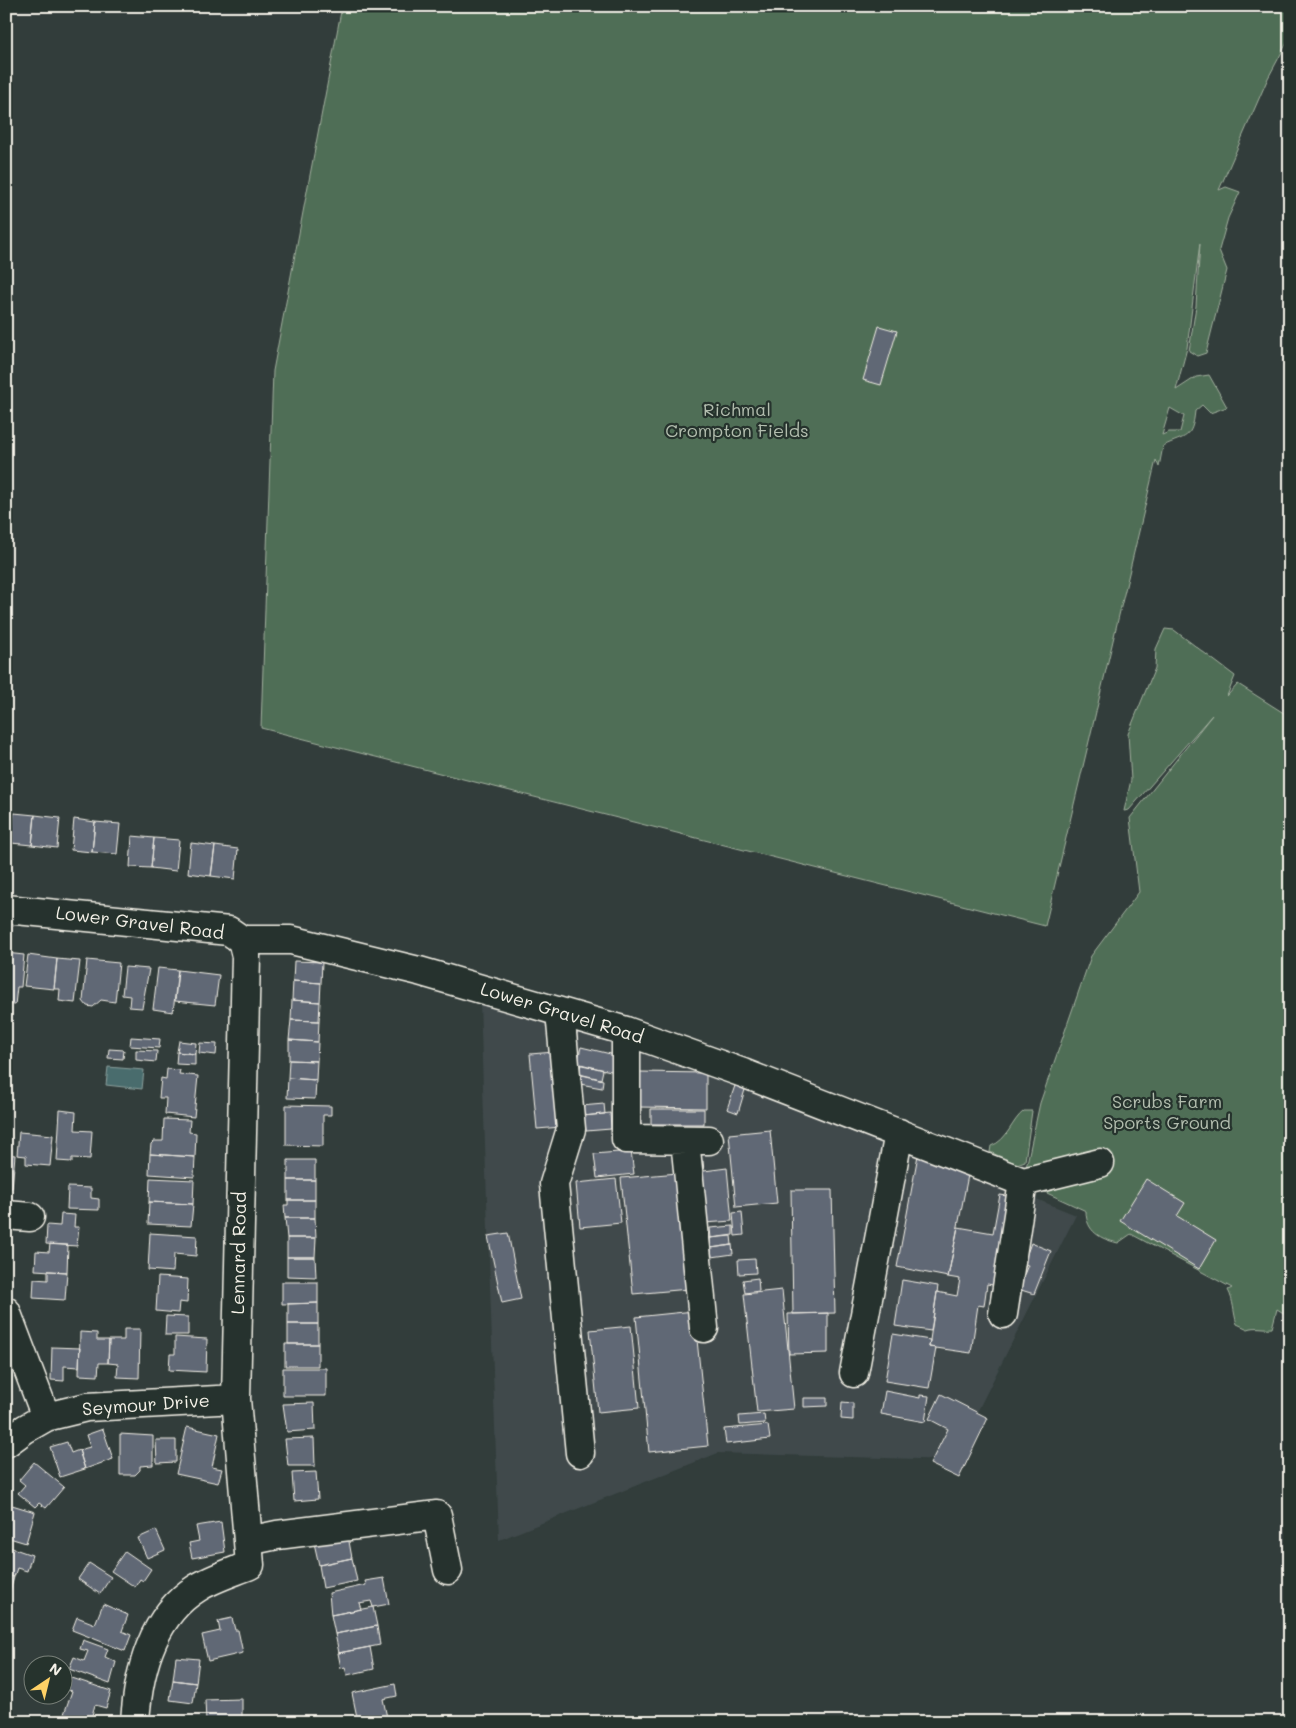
<svg xmlns="http://www.w3.org/2000/svg" width="1296" height="1728" font-family="Mali,sans-serif">
	<style>
		.built { fill: #404a4c }
		.green { fill: #506e56; stroke: #a2b09f; fill-rule: evenodd }
		.water { fill: #486c6d; stroke: #8da19e }
		.building { fill: #606775; stroke: #f4f1e8 }
		.lines { fill: none; stroke-linecap: round; stroke-linejoin: round }
		.minor-casing { stroke: #f4f1e8; stroke-width: 31 }
		.minor { stroke: #26332d; stroke-width: 28 }
		.labels { text-anchor: middle; stroke-width: 4.5; stroke-linejoin: round; paint-order: stroke }
		.park-label { font-size: 18px; fill: #b2bdae; stroke: #26332d }
		.street-label { font-size: 18px; fill: #f4f1e8; stroke: #26332d }
	</style>
	<rect width="100%" height="100%" fill="#323d3b"/>
	<filter id="ink" filterUnits="userSpaceOnUse"><feTurbulence type="fractalNoise" baseFrequency=".02" numOctaves="2"/><feDisplacementMap in="SourceGraphic" scale="10" xChannelSelector="R" yChannelSelector="G"/><feConvolveMatrix kernelMatrix="1 2 1 2 8 2 1 2 1" color-interpolation-filters="sRGB"/></filter>
	<g filter="url(#ink)">
		<path class="built" d="M480,1002l226,64 370,149 -123,245 -235,-7 -219,87z"/>
		<path class="green" d="M342,6h948v31l-22,41 -49,112 7,-3 14,5 -12,26 -9,32 8,20 -21,83 -9,3 -8,-5 7,-45 4,-63 -13,105 -11,42 20,-13 13,-2 18,32 -17,6 -8,-8 -7,6c-3,29 -9,24 -32,35l-4,21 -3,-7 -111,466 -784,-198 12,-357zM1170,408l14,8 -4,16h-11l-7,3z
			M1165,629l9,1 61,46 -8,20 11,-12 52,33v600l-13,-8 -5,19c-8,1 -16,-2 -24,1l-11,-5c-4,-12 -3,-23 -9,-34l4,-2 -101,-54 -13,9c-17,-4 -32,-11 -32,-32l-63,-29 17,-79 51,-147 48,-64 -9,-74 82,-103 -83,95 -5,1 7,-31 -3,-46 27,-66 1,-19z
			M1024,1111h8l-7,50 -8,3 -27,-12 1,-6c17,-6 20,-25 33,-35z"/>
		<path class="water" d="M108,1067l36,3 -2,19 -36,-4z"/>
		<path class="building" d="M879,326l18,5 -16,54 -18,-5z
			M14,813l21,2 -3,30 -21,-2z
			M35,815l25,3 -3,30 -25,-3z
			M74,819l21,3 -3,30 -21,-2z
			M95,822l25,2 -3,30 -25,-2z
			M132,836l22,2 -3,30 -21,-1z
			M154,838l25,2 -3,31 -25,-3z
			M191,843l24,3 -4,30 -23,-3z
			M215,846l23,3 -3,30 -24,-3z
			M6,953l18,2 -3,32h-4l-2,18 -9,-1z
			M28,955l29,4 -3,30 -30,-3z
			M57,959l23,2 -5,42 -16,-2 1,-12h-6z
			M87,960l32,3 -4,39 -14,-2 -8,7 -6,-1 -4,-5z
			M294,961l28,1 -1,21 -28,-2z
			M125,967l24,2 -7,39 -13,-1 1,-11 -8,-1z
			M158,968l20,2 -5,42 -20,-3z
			M178,970l41,5 -4,30 -40,-4z
			M293,981l28,2 -1,19 -28,-2z
			M292,1000l28,2 -1,19 -28,-1z
			M291,1020l28,1 -1,21 -29,-2z
			M131,1037l29,2 -1,9 -29,-2z
			M289,1040l29,2 -1,19 -28,-1z
			M179,1041l17,2 -1,11 -18,-2z
			M200,1043l17,1 -1,11 -17,-2z
			M581,1047l38,9 -3,16 -39,-8z
			M109,1049l15,1 -1,9 -15,-1z
			M136,1050l21,1 -1,11 -20,-2z
			M177,1052l18,2v11l-19,-1z
			M555,1052l6,75 -24,2 -7,-75z
			M289,1060l28,1 -1,19 -28,-2z
			M581,1064l22,6 -2,9 -22,-5z
			M167,1069l13,1 -1,4 19,2 -4,41 -29,-3 1,-16h-7l2,-20 5,1z
			M639,1072l67,1v35l-67,-1z
			M582,1075l21,5 -1,8 -22,-4z
			M288,1078l28,2 -1,19 -28,-1z
			M737,1080l10,3 -9,30 -11,-4z
			M604,1104l1,10 -23,2 -1,-10z
			M286,1105l45,1v9h-8v31l-37,-1z
			M651,1109h53v15h-53z
			M60,1110l16,2 -1,18 17,1 -2,28 -18,-1v4l-15,-1z
			M610,1113l1,16 -25,2 -2,-15z
			M164,1119l26,1 -1,12 7,1 -1,24 -45,-3 1,-10 3,-3h9z
			M770,1130l7,73 -41,4 -7,-73z
			M19,1132l34,3 -3,31 -24,-2v-8l-9,-1z
			M631,1151l3,23 -37,4 -3,-24z
			M6,1154l9,1 -3,33h-6z
			M150,1154l45,3 -1,20 -45,-3z
			M918,1155l52,10 -22,112 -51,-10z
			M288,1160h27v20h-27z
			M703,1161l1,10 23,-3 5,53 -27,2 -13,-61z
			M678,1173l11,116 -56,5 -12,-116z
			M150,1178l44,2 -1,24 -44,-2z
			M616,1179l5,44 -41,4 -4,-44z
			M1146,1179l39,24 -8,13 39,24 -17,29 -79,-48z
			M288,1180h27v20h-27z
			M68,1187l23,1v10l8,1v11l-32,-1z
			M791,1190h41l3,123 -42,1z
			M1000,1195l7,1 -4,22 5,12 -9,56 -12,-2 -3,22 -6,-1 -7,48 -42,-6 8,-55 20,4 3,-17 -12,-2 10,-50 35,6z
			M288,1200h27v18h-30l-1,-13h4z
			M149,1202l44,2 -2,22 -43,-2z
			M742,1212l2,23 -9,1 -2,-23z
			M61,1214l14,1 -1,12h5l-2,19 -31,-2 1,-19 13,1z
			M285,1218h30l1,20h-29z
			M733,1226v9l-22,3 -1,-10z
			M150,1233l47,3 -1,20 -22,-2 -1,18 -25,-2z
			M508,1233l13,66 -19,4 -14,-67z
			M731,1236l1,9 -21,3 -1,-10z
			M287,1238h29l-1,19h-28z
			M1031,1243l20,8 -17,43 -16,-5 10,-24 -5,-1z
			M50,1244l18,1 -1,27 -32,-2 1,-19 13,1z
			M732,1245l1,9 -21,3 -1,-9z
			M287,1257h28l1,20 -29,-1z
			M755,1259l1,14 -17,1 -1,-14z
			M48,1271l19,1 -2,28 -32,-2 1,-19 14,1z
			M158,1277l30,2 -1,24 -8,-1 -1,11 -22,-2z
			M758,1278l1,13 -14,2 -2,-13z
			M902,1280l36,6 -7,45 -36,-5z
			M282,1282h36v21l-36,1z
			M782,1290l12,119 -37,3 -13,-118z
			M318,1303v21h-30v-20z
			M694,1311l14,135 -59,6 -13,-135z
			M828,1313v40l-39,1 -1,-40z
			M166,1316l22,1v18h-23z
			M288,1324h30v20h-30z
			M631,1326l8,82 -41,4 -8,-82z
			M124,1329h16l-1,49 -22,-1 1,-13 -10,-1 1,-23h15z
			M80,1332l17,1v7h12l-1,23h-9l-1,13 -19,-1z
			M893,1334l37,6 -1,7 7,1 -7,40 -44,-7z
			M175,1337l32,2 -1,33 -37,-2 1,-16h5z
			M285,1344h33v22h-33z
			M52,1347l28,1 -1,19 -15,-1v15l-13,-1z
			M283,1368h43v28h-43z
			M885,1391l35,7v-3l9,1 -4,26 -44,-8z
			M941,1394l47,24 -29,60 -29,-14 18,-35 -19,-10z
			M804,1398h23v8l-23,1z
			M842,1402l11,1v17l-12,-1z
			M314,1403l1,27 -28,2 -4,-28z
			M764,1414l1,9 -25,2 -1,-9z
			M768,1425l2,14 -44,5 -2,-15z
			M187,1427l32,7 -7,33 10,2 -4,14 -42,-9z
			M103,1429l10,30 -28,10 -6,-19 11,-3 -4,-12z
			M120,1434l33,2v29l-13,1v4l-5,5h-15z
			M314,1438l1,28h-27l-3,-27z
			M156,1440h20v22l-19,1z
			M67,1442l4,11 8,-3 6,19 -25,8 -10,-30z
			M34,1462l30,25 -18,21 -7,-5 -4,4 -17,-14 7,-8 -6,-5z
			M316,1472l2,27 -24,2 -2,-28z
			M12,1505l23,7 -9,31 -20,-6v-24l3,1z
			M221,1522l4,30 -33,6 -3,-15 10,-2 -3,-15z
			M156,1530l9,20 -18,8 -9,-20z
			M348,1536l4,22 -33,7 -5,-22z
			M6,1546l26,9 -5,16 -10,-3 -3,9 -8,-2z
			M125,1551l26,18 -8,12 -3,-2 -5,8 -24,-16z
			M352,1558l5,23 -34,7 -4,-23z
			M89,1563l22,14 -11,17 -22,-15z
			M6,1575l8,2 -8,28z
			M384,1578l5,26 -16,3 -2,-6 -12,2 2,6 -30,6 -2,-22 37,-8 -1,-4z
			M103,1604l25,11 -6,16 9,4 -6,16 -53,-21 5,-13 18,7z
			M373,1607l4,19 -42,8 -4,-19z
			M232,1618l3,12h3l5,23 -35,8 -6,-26 18,-4 -2,-10z
			M377,1626l3,19 -41,8 -4,-19z
			M83,1640l25,9 -3,8 11,5 -6,22 -41,-15 5,-12 10,4 4,-10 -8,-2z
			M370,1647l4,22 -27,6 -2,-8 -4,1 -3,-15z
			M176,1657l23,2 -3,24 -23,-3z
			M63,1675l48,16 -5,17 -11,-3 -5,17 -26,-8 8,-23 -10,-3z
			M173,1680l23,3 -3,20 -23,-3z
			M395,1684l2,12 -14,3 5,23h-30l-6,-29z
			M242,1699v23h-36l-1,-22z"/>
		<g class="lines">
			<defs>
				<path id="minor" d="M6,909l223,22 13,9h49l128,31 207,60 117,42 280,109 77,-19
					M560,1012l11,117 -17,55 26,269
					M626,1031v108l83,1
					M685,1140l19,188
					M6,1215l24,2
					M6,1311l40,106
					M1003,1314l20,-132
					M854,1373l45,-240
					M6,1443l19,-14 21,-12 41,-10 149,-8
					M248,1541l29,-6 160,-20 11,55
					M135,1722c3,-49 17,-106 62,-134 16,-10 36,-16 53,-23l-14,-166 10,-443 -4,-16"/>
			</defs>
			<use href="#minor" class="minor-casing"/>
			<use href="#minor" class="minor"/>
		</g>
	</g>
	<g class="labels">
		<g class="park-label">
			<text x="737" y="416">Richmal<tspan x="737" dy="21">Crompton Fields</tspan></text>
			<text x="1167" y="1108">Scrubs Farm<tspan x="1167" dy="21">Sports Ground</tspan></text>
		</g>
		<g class="street-label">
			<text transform="translate(140 923) rotate(7)" y="6">Lower Gravel Road</text>
			<text transform="translate(562 1013) rotate(17)" y="6">Lower Gravel Road</text>
			<text transform="translate(239 1253) rotate(-89)" y="6">Lennard Road</text>
			<text transform="translate(146 1405) rotate(-4)" y="6">Seymour Drive</text>
		</g>
	</g>
	<rect width="1296" height="1728" fill="none" stroke="#26332d" stroke-width="25"/>
	<rect x="12" y="12" width="1271" height="1703" fill="none" stroke="#f4f1e8" stroke-width="2" filter="url(#ink)"/>
	<g transform="translate(48 1680) rotate(35)"><circle r="24" fill="#26332d" stroke="#787f78"/>
	<path d="M0-4L9 19L0 12L-9 19Z" fill="#ffd166"/>
	<text y="-8" font-size="14" font-weight="bold" text-anchor="middle" fill="#f4f1e8">N</text>
	</g>
</svg>
